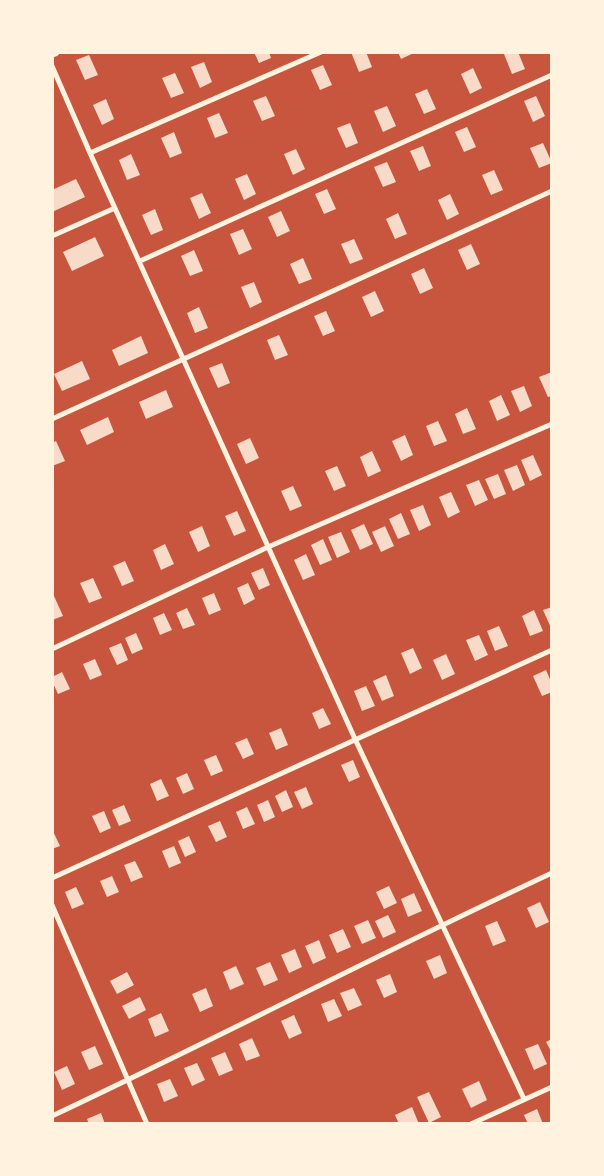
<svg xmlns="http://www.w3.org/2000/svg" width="604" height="1176" font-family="Inter,sans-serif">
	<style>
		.building { fill: #f7dbc8 }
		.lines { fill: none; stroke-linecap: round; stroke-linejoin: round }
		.minor { stroke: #fff3e0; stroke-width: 5 }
		.tertiary { stroke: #fff3e0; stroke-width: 9 }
	</style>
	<rect width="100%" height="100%" fill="#c8553d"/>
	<path class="building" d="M254,52h15l2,6 -12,5z
		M351,52h15l6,15 -13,5z
		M398,52h18l-15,7z
		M507,52h11l7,17 -13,5 -8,-20z
		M89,55l9,20 -13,5 -9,-20z
		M204,62l8,20 -12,6 -9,-21z
		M323,65l9,20 -12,5 -9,-20z
		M473,68l9,20 -12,6 -9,-20z
		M175,73l9,20 -13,5 -9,-20z
		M427,89l9,20 -12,5 -9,-20z
		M266,96l9,20 -13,5 -9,-20z
		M536,96l9,20 -12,6 -9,-21z
		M106,99l8,20 -12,6 -9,-20z
		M387,106l9,20 -13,6 -9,-21z
		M219,113l9,20 -13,5 -8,-20z
		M350,123l8,20 -12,5 -9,-20z
		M467,127l9,20 -12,5 -9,-20z
		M174,132l8,21 -12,5 -9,-20z
		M543,143l9,20 -13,5 -9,-20z
		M423,146l8,20 -12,5 -9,-20z
		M296,149l9,20 -12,6 -9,-21z
		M131,154l9,21 -13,5 -8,-20z
		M387,162l9,20 -13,5 -9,-20z
		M494,170l9,20 -12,5 -9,-20z
		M247,174l9,20 -12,6 -9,-21z
		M76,179l9,18 -33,15v-22z
		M327,189l9,20 -12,5 -9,-20z
		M202,193l9,20 -12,6 -9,-21z
		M450,194l9,20 -12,6 -9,-20z
		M155,209l8,21 -12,5 -9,-20z
		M281,211l9,20 -13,6 -9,-20z
		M398,213l9,21 -12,5 -9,-20z
		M243,229l9,20 -13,6 -9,-21z
		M95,237l9,19 -32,15 -9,-19z
		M354,239l9,20 -13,5 -9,-20z
		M471,244l9,20 -13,6 -9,-20z
		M194,250l9,21 -13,5 -9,-20z
		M303,258l9,21 -13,5 -9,-20z
		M424,268l9,20 -13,6 -9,-20z
		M254,282l8,20 -12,6 -9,-21z
		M375,291l9,20 -13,6 -9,-20z
		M199,307l9,21 -13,5 -8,-20z
		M326,311l9,20 -12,5 -9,-20z
		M279,335l9,20 -13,5 -8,-20z
		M141,336l7,17 -29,13 -7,-16z
		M82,361l8,18 -28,12 -8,-17z
		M222,363l8,20 -12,5 -9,-20z
		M552,372v24l-4,1 -9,-20z
		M524,386l8,20 -12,6 -9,-21z
		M166,390l7,17 -27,12 -7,-17z
		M501,395l9,20 -13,6 -8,-20z
		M467,408l9,21 -13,5 -8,-20z
		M108,417l6,15 -27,13 -7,-15z
		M438,421l9,20 -13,5 -8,-20z
		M405,435l8,20 -12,6 -9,-20z
		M250,438l9,20 -13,6 -9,-20z
		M56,441l9,20 -13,5v-23z
		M372,451l9,20 -13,6 -8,-20z
		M533,455l9,20 -12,6 -9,-21z
		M517,465l8,20 -12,6 -9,-21z
		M337,466l9,20 -12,5 -9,-20z
		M498,474l8,20 -12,5 -9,-20z
		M479,480l9,20 -13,6 -9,-21z
		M293,486l9,20 -12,5 -9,-20z
		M451,492l9,20 -12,6 -9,-21z
		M423,505l8,20 -12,6 -9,-21z
		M237,511l9,20 -12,5 -9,-20z
		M401,513l9,21 -12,5 -9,-20z
		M364,524l9,20 -13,6 -9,-20z
		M202,526l8,20 -12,6 -9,-20z
		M385,526l9,20 -13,6 -9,-20z
		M341,532l9,20 -13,6 -9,-21z
		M323,539l9,21 -12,5 -9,-20z
		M165,544l9,20 -13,6 -8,-20z
		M306,554l9,21 -12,5 -9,-20z
		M125,561l9,20 -12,5 -9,-20z
		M263,568l7,17 -11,5 -8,-17z
		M93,578l9,20 -13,5 -9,-20z
		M248,583l7,16 -11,6 -7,-17z
		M214,593l7,17 -12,5 -7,-17z
		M52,596h2l9,20 -11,4z
		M552,607v23l-9,-20z
		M187,608l8,17 -12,4 -7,-16z
		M534,610l9,21 -13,5 -8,-20z
		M164,613l8,17 -12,5 -7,-17z
		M499,626l9,20 -13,5 -8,-20z
		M136,633l7,16 -11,5 -7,-16z
		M479,635l9,20 -13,6 -9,-21z
		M121,643l7,17 -11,5 -8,-17z
		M413,648l9,20 -12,6 -9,-21z
		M446,654l9,20 -13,6 -9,-20z
		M95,659l7,16 -12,5 -7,-16z
		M546,670l6,14v8l-10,4 -9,-20z
		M62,672l8,17 -12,5 -6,-13v-4z
		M386,675l8,21 -12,5 -9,-20z
		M366,686l9,20 -13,5 -8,-20z
		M323,708l8,16 -12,5 -7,-16z
		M281,728l7,17 -12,5 -7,-17z
		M247,738l7,16 -11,5 -8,-16z
		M216,755l7,16 -12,5 -7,-16z
		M353,760l7,17 -11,5 -8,-17z
		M187,773l7,16 -11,5 -7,-16z
		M161,779l8,17 -12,5 -7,-17z
		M306,787l7,17 -11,5 -8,-17z
		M286,790l7,17 -11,5 -7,-16z
		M268,800l7,17 -11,5 -7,-17z
		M124,805l7,16 -12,5 -7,-16z
		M247,807l8,17 -12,5 -7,-17z
		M104,811l7,17 -11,5 -8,-17z
		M220,821l7,16 -11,5 -8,-16z
		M52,829l8,17 -8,3z
		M189,836l7,16 -11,5 -7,-16z
		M174,846l7,17 -12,5 -7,-17z
		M135,861l8,16 -12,5 -7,-17z
		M112,876l7,16 -12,5 -7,-16z
		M389,886l8,17 -13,6 -8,-17z
		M76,887l8,17 -12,5 -7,-17z
		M414,893l8,18 -14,6 -7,-18z
		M540,902l9,20 -13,6 -9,-20z
		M388,915l8,17 -13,6 -8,-17z
		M368,920l8,18 -14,6 -8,-18z
		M497,921l9,20 -13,5 -8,-20z
		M343,929l8,18 -14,6 -8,-18z
		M319,940l7,18 -13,6 -8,-18z
		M295,949l7,18 -13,6 -8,-18z
		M440,955l7,18 -13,6 -8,-18z
		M270,962l8,18 -14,6 -8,-18z
		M236,966l8,18 -14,6 -7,-18z
		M127,972l7,13 -17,9 -7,-13z
		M390,974l7,18 -13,6 -8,-18z
		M206,988l7,18 -13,6 -8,-18z
		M354,988l8,17 -14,6 -8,-18z
		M140,997l6,13 -17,9 -7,-13z
		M334,999l8,17 -14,6 -7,-18z
		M161,1013l8,18 -14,6 -7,-18z
		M294,1015l8,18 -13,6 -8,-18z
		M252,1038l8,18 -14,5 -7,-17z
		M552,1039v14l-6,-11z
		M538,1044l9,20 -13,6 -9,-21z
		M95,1046l8,18 -14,6 -8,-18z
		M225,1052l8,18 -14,6 -8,-18z
		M197,1063l8,17 -13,6 -8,-18z
		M67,1066l8,18 -13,6 -8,-18z
		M170,1079l8,17 -14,6 -7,-18z
		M479,1081l8,19 -16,8 -9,-19z
		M429,1092l12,25 -12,6 -12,-26z
		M412,1107l7,17h-20l-4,-9z
		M537,1109l6,15h-15l-4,-9z
		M101,1113l4,11h-16l-2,-5z"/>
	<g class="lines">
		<path class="minor" d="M52,66l38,87 265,586 169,360
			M90,153l231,-101
			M52,236l63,-28
			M140,261l412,-186
			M52,419l500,-228
			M52,649l216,-102 284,-123
			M52,878l500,-228
			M52,905l95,219
			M52,1116c168,-79 332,-165 500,-243
			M471,1124l81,-37"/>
		<path class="tertiary" d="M52,53l3,-1"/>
	</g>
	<rect width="604" height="1176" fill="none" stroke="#fff3e0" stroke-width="108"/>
</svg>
